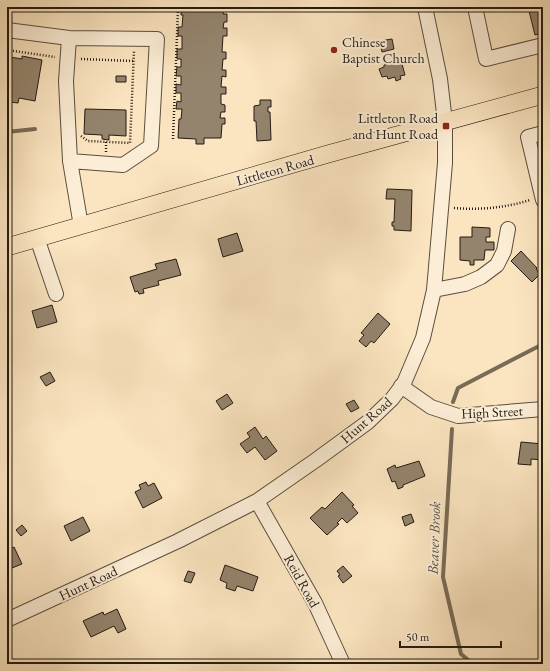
<svg xmlns="http://www.w3.org/2000/svg" width="550" height="671" font-family="'EB Garamond',serif">
	<style>
		.lines { fill: none; stroke-linecap: round; stroke-linejoin: round }
		.stream { stroke: #796b57; stroke-width: 4 }
		.building { fill: #94846d; stroke: #241b13 }
		.minor-casing { stroke: #5a4e3e; stroke-width: 16 }
		.major-casing { stroke: #241b13; stroke-width: 18 }
		.path { stroke: #241b13; stroke-width: 2.5; stroke-dasharray: 1 2; stroke-linecap: butt }
		.minor { stroke: #fceed6; stroke-width: 14 }
		.major { stroke: #fbe5c0; stroke-width: 17 }
		.poi-dot { fill: #8f2418; stroke: #fceed6; stroke-width: 1.5 }
		.labels { text-anchor: middle; stroke-width: 4; stroke-linejoin: round; paint-order: stroke }
		.poi-label { font-size: 14px; fill: #241b13; stroke: #fceed6; text-anchor: start }
		.street-label { font-size: 14px; fill: #241b13; stroke: #fceed6 }
		.water-label { font-size: 15px; font-style: italic; fill: #5d5041; stroke: #fceed6 }
	</style>
	<rect width="100%" height="100%" fill="#fbe5c0"/>
	<filter id="stains"><feTurbulence type="fractalNoise" baseFrequency=".005" numOctaves="4"/><feColorMatrix values="0 0 0 0 .2 0 0 0 0 .09 0 0 0 0 .02 0 0 0 .5 -.17"/></filter>
	<radialGradient id="worn" r=".72"><stop offset=".6" stop-color="#630" stop-opacity="0"/><stop offset="1" stop-color="#630" stop-opacity=".3"/></radialGradient>
	<g class="lines">
		<path class="stream" d="M7,132l28,-3
			M453,402l5,-14 85,-44
			M452,429l-9,148 18,77 12,10"/>
	</g>
	<path class="building" d="M181,7h43l-1,7h4v8h-3l-1,6h4v8h-4l-1,16h4v7h-3l-1,11h4v7l-4,-1 -1,11h5v7h-5v10l4,1v7h-4l-1,6h5v6h-3l-1,14h-17v6h-8v-5l-18,-1 1,-19h2l1,-10h-6l1,-8 4,1v-9h-5v-9l5,1v-9h-5l1,-9h4v-8h-4v-10h5v-13h-4v-9h4l1,-12h-2z
		M528,7h15v26l-8,2z
		M392,39l2,10 -12,3 -2,-11z
		M7,53l4,1 -1,3 12,2v-3l20,4 -7,41 -16,-3 -1,5 -8,-1v-4h-3z
		M401,60l4,15 -5,1 1,3 -5,2 -1,-4 -7,2 -1,-3 -5,1 -3,-8 5,-2v-2z
		M116,76h10v6h-10z
		M260,100h11v7h-3v5h2l1,28 -14,1 -1,-20h-2v-15l6,-1z
		M85,109l41,1v26l-17,-1v5l-7,-1v-4l-18,-1z
		M387,189l25,1 -1,41 -17,-1v-4h-2v-4h2l1,-23h-9z
		M472,227l18,1v9h-4v5h8v8h-9l-1,10h-10v5h-4v-4l-10,-1v-23h12z
		M237,233l6,18 -20,6 -5,-18z
		M521,251l16,17 -1,1 4,5 -8,8 -21,-21z
		M176,259l5,16 -23,6 1,4 -16,4 1,4 -5,1 -1,-3 -3,1 -5,-15 27,-8 -2,-5z
		M52,305l5,17 -20,6 -5,-17z
		M378,313l12,11 -16,19 -3,-2 -5,6 -7,-6 5,-6 -3,-2z
		M50,372l5,9 -9,5 -6,-9z
		M227,394l6,9 -11,7 -6,-9z
		M354,400l5,8 -8,4 -5,-8z
		M255,427l8,12 3,-3 11,15 -12,9 -10,-13 -8,6 -7,-9 10,-7 -3,-4z
		M521,442l22,2v16l-12,-1v6l-13,-1z
		M419,461l6,15 -22,9v2l-5,2 -3,-8 -3,1 -5,-13 8,-4 1,3z
		M146,482l2,4 6,-3 8,15 -19,10 -8,-16 6,-3 -2,-4z
		M342,492l12,13 -2,1 6,7 -11,10 -5,-5 -5,5 2,1 -12,11 -17,-17 12,-11 3,2z
		M411,514l3,8 -9,4 -3,-9z
		M83,517l7,14 -19,10 -7,-15z
		M22,525l5,6 -6,5 -5,-6z
		M14,547l8,17 -15,6v-20z
		M225,565l33,12 -5,14 -16,-5 -2,5 -9,-3 1,-5 -7,-3z
		M343,566l9,10 -9,7 -5,-7 2,-1 -3,-4z
		M188,571l7,2 -4,10 -7,-2z
		M117,609l9,20 -8,4 -4,-7 -23,11 -8,-16 20,-9 1,3z"/>
	<g class="lines">
		<defs>
			<path id="minor" d="M475,7l11,52 57,-14
				M7,30l62,8 88,1 -6,107 -28,19 -53,-4
				M69,38l-3,43 4,80 11,65
				M543,133l-15,4 15,63
				M37,238l19,56
				M434,290l31,-6 16,-7 16,-12 7,-14 4,-22
				M401,386l30,21 27,9 85,-7
				M257,501l58,102 28,61
				M7,620l171,-79 79,-40 59,-41 52,-38 24,-23 12,-16 19,-45 11,-48 11,-127v-41l-5,-43 -15,-72"/>
			<path id="major" d="M7,247l321,-93 215,-59"/>
		</defs>
		<use href="#minor" class="minor-casing"/>
		<use href="#major" class="major-casing"/>
		<path class="path" d="M7,50l48,7
			M81,59l52,2
			M81,136l7,5 42,2 4,-92
			M173,139l5,-130
			M106,152v-10
			M454,208c26,2 51,0 76,-8"/>
		<use href="#minor" class="minor"/>
		<use href="#major" class="major"/>
	</g>
	<g class="poi-dot">
		<circle cx="334" cy="50" r="4"/>
		<rect x="442" y="122" width="8" height="8" rx="2"/>
	</g>
	<g class="labels">
		<g class="poi-label">
			<text x="342" y="47">Chinese<tspan x="342" dy="16">Baptist Church</tspan></text>
			<text x="438" y="123" text-anchor="end">Littleton Road<tspan x="438" dy="16">and Hunt Road</tspan></text>
		</g>
		<g class="street-label">
			<text transform="translate(275 170) rotate(-16)" y="5">Littleton Road</text>
			<text transform="translate(492 412) rotate(-3)" y="5">High Street</text>
			<text transform="translate(366 420) rotate(-41)" y="5">Hunt Road</text>
			<text transform="translate(302 581) rotate(61)" y="5">Reid Road</text>
			<text transform="translate(88 583) rotate(-25)" y="5">Hunt Road</text>
		</g>
		<g class="water-label">
			<text transform="translate(434 538) rotate(-88)" y="5">Beaver Brook</text>
		</g>
	</g>
	<rect width="550" height="671" fill="none" stroke="#fbe5c0" stroke-width="24"/>
	<rect x="8" y="8" width="534" height="655" fill="none" stroke="#241b13" stroke-width="2"/>
	<rect x="12" y="12" width="526" height="647" fill="none" stroke="#241b13"/>
	<path d="M400 641v6h101v-6" fill="none" stroke="#241b13" stroke-width="2"/>
	<text x="406" y="641" font-size="12" fill="#241b13" stroke="#fceed6" stroke-width="3" paint-order="stroke">50 m</text>
	<rect width="100%" height="100%" filter="url(#stains)"/>
	<rect width="100%" height="100%" fill="url(#worn)"/>
</svg>
